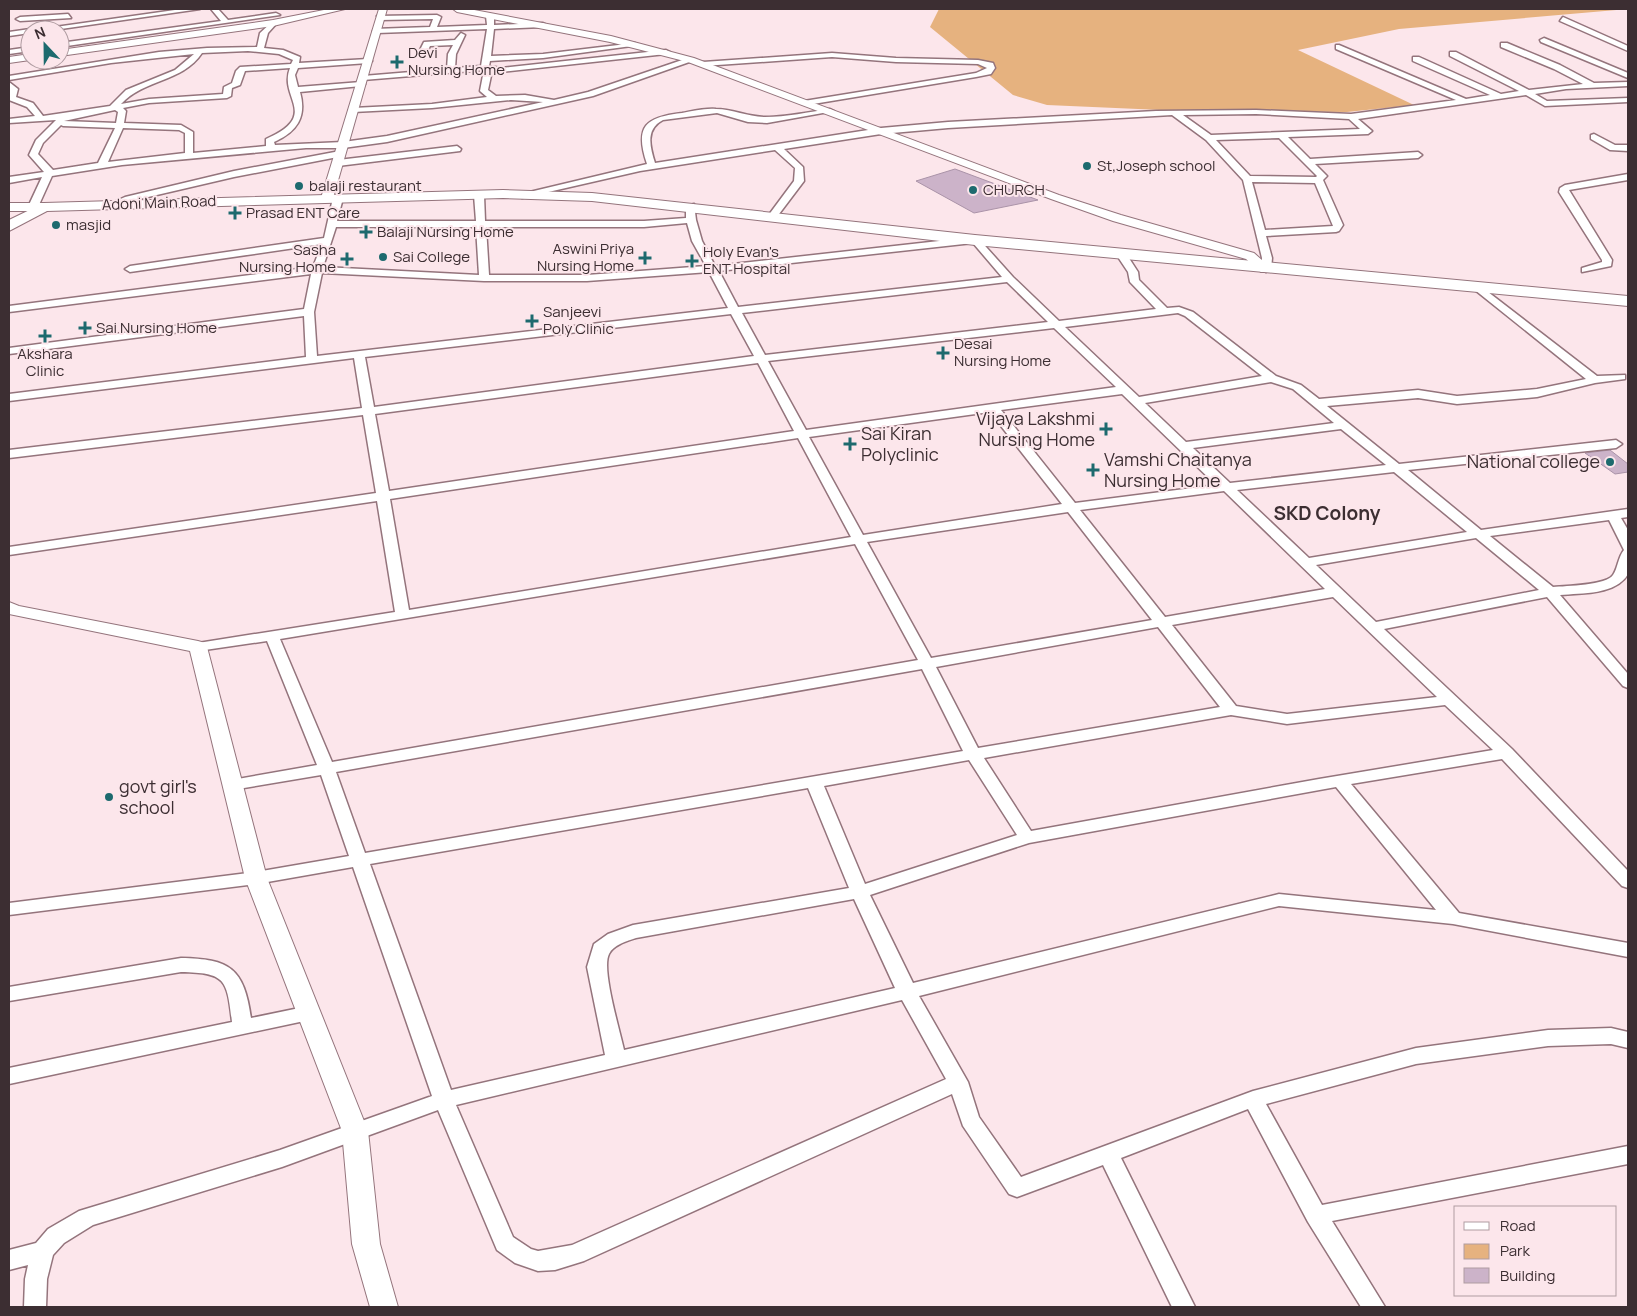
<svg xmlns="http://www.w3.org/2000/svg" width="1637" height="1316" font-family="Manrope,sans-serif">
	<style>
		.green { fill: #e6b27f }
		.building { fill: #ccb3c9; stroke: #aa93a8 }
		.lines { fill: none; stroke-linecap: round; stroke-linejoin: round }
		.minor-casing { stroke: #94747c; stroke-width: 3 }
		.tertiary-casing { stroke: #94747c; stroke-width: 2 }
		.primary-casing { stroke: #94747c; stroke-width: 2 }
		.minor { fill: #fff; fill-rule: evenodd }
		.tertiary { fill: #fff; fill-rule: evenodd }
		.primary { fill: #fff; fill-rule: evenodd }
		.poi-dot { fill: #1d6a6e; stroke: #fce6eb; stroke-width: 2 }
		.labels { text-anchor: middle; stroke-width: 4; stroke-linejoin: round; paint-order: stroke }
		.far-poi-label { font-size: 15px; fill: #3c2e32; stroke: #fce6eb; text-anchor: start }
		.far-street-label { font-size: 15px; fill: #3c2e32; stroke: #fce6eb }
		.poi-label { font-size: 18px; fill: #3c2e32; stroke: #fce6eb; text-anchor: start }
		.neighbourhood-label { font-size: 19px; font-weight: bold; fill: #3c2e32; stroke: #fce6eb }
	</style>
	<rect width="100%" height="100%" fill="#fce6eb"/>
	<path class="green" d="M939,9h689l-229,20 -101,21 116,55 -67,7 -163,-1 -137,-6 -34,-10 -83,-68z"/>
	<path class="building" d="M955,169l83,31 -64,13 -58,-32z
		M1610,450l18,14v8l-13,2 -30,-21z"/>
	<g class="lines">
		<defs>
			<path id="minor" d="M182,9h18l-146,21h-20z
				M211,9h7l10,11 48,-7 4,2 -220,32v-4l161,-22z
				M68,14l3,4 -51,3 -4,-2 4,-2z
				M490,14l4,2v9l49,-2 4,2 -4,2 -49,2 -3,27 52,-2 92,-11 4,2 -96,13 -53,3 -1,5 12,2 165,-18 4,2 -4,2 -165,18 -9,-1 -4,19 8,6 29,-1 29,5 34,-8 100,-34 7,2 -102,36 -206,46 -44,6h-37l-184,17 -70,11 -14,31 -5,3 -5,-3 14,-30 -33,6v-6l35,-5 -15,-17 7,-15 20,-20 -47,3v-4l26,-3 -8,-9 -18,-7v-18l9,7 -2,8 17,6 10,13 67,-10 16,-16 49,-20 19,-16 -83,9 -102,17v-4l150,-24 48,-4 50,-1 3,-14 13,-12 4,2 -9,10 -4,15 19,2 17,7 -1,6 69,-4 4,2 -4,2 -70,5 -3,7 3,12 63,-5 4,2 -4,2 -61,6c7,25 -3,40 -26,50l1,3 68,-3 44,-6 156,-34 -32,-2 -79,8 -79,4 -4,-2 4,-2 79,-4 55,-7 -7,-6 4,-21 -121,10 -4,-2 4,-2 84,-7 1,-15 5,-9 -23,1 -6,12 -7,-2 7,-14 31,-2 6,-7 4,2 -9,19 -1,14 26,-2 6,-37 -110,4 -4,-2 1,-2 56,-2 3,-8 -53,1 -3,-4 60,-1 4,2 -4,10 50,-2 -1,-9zM248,51l31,3 14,6 -2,4 -51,3 -4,4 -4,12 -8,4 -1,7 -74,5 -28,5c23,-25 62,-22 81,-51zM290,68c-12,30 31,47 -24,71v7l-73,7v-21l-12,-7 -57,-2 2,-12 -3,-3 26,-5 78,-5 4,-2 1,-8 8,-3 5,-14zM115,110l3,2 -2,11 -52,-2zM61,125l2,1 52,2 -17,35 -45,7 -15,-16 5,-11zM123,128l56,2 6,3v20l-77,9z
				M1563,17l65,29v5l-68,-30z
				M30,29l3,1h-3v3l-21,3v-4z
				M1544,38l84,35v5l-87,-36 -1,-2z
				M1501,43h6l53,22 34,18 34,-1v4l-62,3 -31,5 12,7 81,-3v4l-83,4 -19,-11 -168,24 14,12 -4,3 -80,3 22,22 108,-7 4,3 -4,3 -103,6 12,12 -4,4 20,45 -4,6 -3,1 -70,4 6,22 -1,11 -5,3 -5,-3 1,-11 -19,-78 -37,-40 -34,-25 -224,13 -67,6 -97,15 19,18 1,14 -28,37 -3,1 -5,-3 26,-35 1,-13 -20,-18 -135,21 -118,27 -5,-3 130,-31c-13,-38 -1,-47 35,-51 11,-2 23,-5 34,-4 17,0 32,8 49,8 21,0 44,-5 65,-8l4,2 -67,12 -19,-1 -31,-9 -54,7c-18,9 -13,27 -8,43l226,-35 67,-6 208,-11 100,-1 95,4 105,-14 -120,-51v-4h3l127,54 24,-4 -77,-34v-4h6l82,37 18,-3 -69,-35v-4h6l73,38 54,-6 -29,-15 -53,-22zM1256,114l93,5 11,10 -149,6 -28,-20zM1279,138l38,38 -1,1 -66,-1 -34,-36zM1252,182l63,1 18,43 -68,4z
				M30,47v4l-21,3v-4z
				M832,53l64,5 82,2 15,3 2,5 -4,6 -15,3 -169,28 -4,-2 1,-2 172,-28 11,-5 -9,-4 -82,-2 -64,-5 -129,9 -4,-2 4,-2z
				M1594,134l21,11h13v6l-18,-1 -19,-11v-4z
				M457,146l4,3 -1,2 -122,15 -4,-3 4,-3z
				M340,151l4,3 -1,2 -109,21 -103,24 -19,7 -5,-3 18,-8 109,-26z
				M1628,174v6l-59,10 43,70 -1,6 -29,6v-4l20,-6v-2l-43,-68 1,-4 5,-3z
				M479,192l5,3 1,26h159l42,-3v-12l8,-2 2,16 6,21 13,25 260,-29 3,1 35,39 46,44 97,-12 -26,-27 -2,-10 -12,-18 5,-3 4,1 13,20 1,8 28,28 12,-1 14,5 83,64 25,9 18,14 99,-9 39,6 80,-7 49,-10 -111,-89 -1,-2 5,-3 118,91 28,-1v4l-30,4 -58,14 -80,7 -39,-6 -91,8 72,58 217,-24 6,4 -6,4 -208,22 73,60 147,-21v8l-7,1 7,12v44c-12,21 -46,19 -68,21l68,79v14l-5,-2 -76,-89 -163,32 128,120 116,122v17l-6,-2 -120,-127 -151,25 108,129 169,30v14l-175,-33 -174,-18 -360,90 49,86 11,35 42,60 232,-86 163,-43 132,-18 63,-2 17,4v16l-17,-4 -63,2 -132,18 -150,40 56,101 306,-59v18l-296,57 53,86h-24l-53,-85 -60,-113 -127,49 74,149h-23l-69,-142 -86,32 -8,-3 -46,-68 -11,-32 -368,167 -29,9 -17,1 -23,-8 -18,-13 -59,-140 -156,57 -189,58 -29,18 -11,12 -6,24 -1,28h-22l1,-28 3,-14 -19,5v-20l27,-7 12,-14 31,-18 201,-61 152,-54 -79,-229 -97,17 -247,31v-12l247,-31 93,-16 -28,-81 -89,15 -6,-1 -2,-4 2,-4 6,-1 85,-15 -50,-124 -69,10 -7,-4 7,-4 197,-31 -18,-111 -368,54v-8l367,-54 -13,-78 -354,43v-8l353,-42 -8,-50 -345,43v-7l297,-37 -2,-41 -295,38v-6l295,-39 7,-35 -302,38v-6l304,-39 9,-23 -192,28 -5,-3 5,-3 194,-28 9,-40 5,-3 5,3 -6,23h139l-2,-26zM687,223l5,18 14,25 -119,9h-98l-3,-48h158zM336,227h140l3,48 -156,-8zM973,243l29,34 -264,30 -19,-36zM709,272l19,36 -411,48 -3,-44 8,-39 162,8h103zM1007,282l41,40 -283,33 -23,-42zM1178,313l7,3 77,60 -123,21 -74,-70zM731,314l23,42 -380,51 -9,-50zM1054,328l62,59 -310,43 -38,-69zM758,363l36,68 -405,60 -14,-77zM1271,382l22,7 41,34 -148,19 -41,-39zM1122,394l94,91 -141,18 -74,-93zM990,412l72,92 -199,31 -54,-98zM1341,429l45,36 -156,18 -37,-35zM798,438l53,99 -442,73 -19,-111zM1394,472l73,60 -158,26 -72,-68zM1224,491l101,98 -160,28 -85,-107zM1068,512l84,108 -221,38 -64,-116zM1609,520l15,30c-6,7 -6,18 -11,25 -6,10 -47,11 -60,12l-63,-51zM1476,538l63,52 -163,32 -60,-57zM855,544l63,116 -586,102 -52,-123zM1333,597l104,100 -150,17 -51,-8 -64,-81zM1158,627l62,80 -242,41 -42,-81zM922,669l41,82 -598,102 -29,-81zM1445,705l48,45 -174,29 -288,52 -47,-73 247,-43 56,9zM969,760l48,75 -152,49 -41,-98zM1336,787l100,123 -157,-16 -366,89 -43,-88 159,-52zM808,788l41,100 -216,37 -25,9 -14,10 -7,23 18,88 -154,35 -81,-226zM854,899l41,89 -271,62c-4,-19 -23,-81 -15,-96 4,-9 18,-13 27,-16zM902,1000l44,79 -374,166 -34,6 -7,-2 -18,-12 -57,-132z
				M181,958c49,1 63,10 70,60l58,-12 7,2 3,5 -3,5 -7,2 -300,64v-16l223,-46c-5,-43 -6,-49 -51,-50l-172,29v-14z"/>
			<path id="tertiary" d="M329,9h16l-72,17 -213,30v-6l213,-30z
				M379,9h8l-54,189 -6,4 -4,-2 -2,-2z
				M453,9h16l142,27 83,22 365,137 62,20 133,38 18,16 -1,3h-10l-15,-13 -133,-38 -62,-22 -363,-137 -78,-20 -153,-30z
				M30,54v6l-21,3v-6z
				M9,203h35l6,4 -6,4h-35z
				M9,602l10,4 179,35 7,2 2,4 60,231 101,253 12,113 18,63h-28l-18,-63 -10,-113 -97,-253 -55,-227 -181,-37z"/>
			<path id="primary" d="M503,190l89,3 383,42 653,61v10l-653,-61 -383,-44 -89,-3 -456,13 -38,20v-11l35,-17z"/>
		</defs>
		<use href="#minor" class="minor-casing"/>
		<use href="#tertiary" class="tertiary-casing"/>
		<use href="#primary" class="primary-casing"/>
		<use href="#minor" class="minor"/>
		<use href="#tertiary" class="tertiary"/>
		<use href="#primary" class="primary"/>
	</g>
	<g class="poi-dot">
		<path d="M394.5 54.5h5v5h5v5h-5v5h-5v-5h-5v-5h5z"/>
		<circle cx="1087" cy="166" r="5"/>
		<circle cx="299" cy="186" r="5"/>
		<circle cx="973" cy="190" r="5"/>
		<path d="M232.5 205.5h5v5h5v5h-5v5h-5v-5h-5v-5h5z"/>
		<circle cx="56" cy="225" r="5"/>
		<path d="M363.5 224.5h5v5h5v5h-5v5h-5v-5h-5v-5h5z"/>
		<circle cx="383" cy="257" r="5"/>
		<path d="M642.5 250.5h5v5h5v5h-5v5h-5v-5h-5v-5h5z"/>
		<path d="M344.5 251.5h5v5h5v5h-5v5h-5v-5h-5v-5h5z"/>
		<path d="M689.5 253.5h5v5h5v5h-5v5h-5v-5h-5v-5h5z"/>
		<path d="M529.5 313.5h5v5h5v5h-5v5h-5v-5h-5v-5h5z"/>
		<path d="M82.5 320.5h5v5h5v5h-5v5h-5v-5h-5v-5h5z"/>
		<path d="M42.5 328.5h5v5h5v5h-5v5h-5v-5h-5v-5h5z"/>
		<path d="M940.5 345.5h5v5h5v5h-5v5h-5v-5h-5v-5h5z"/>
		<path d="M1103.5 421.5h5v5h5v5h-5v5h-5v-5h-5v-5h5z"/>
		<path d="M847.5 436.5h5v5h5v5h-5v5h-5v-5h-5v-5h5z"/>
		<circle cx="1610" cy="462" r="5"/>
		<path d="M1090.5 462.5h5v5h5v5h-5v5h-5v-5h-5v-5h5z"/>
		<circle cx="109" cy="797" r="5"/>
	</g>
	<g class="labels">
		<g class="far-poi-label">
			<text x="408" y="58">Devi<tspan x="408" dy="17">Nursing Home</tspan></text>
			<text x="1097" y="171">St,Joseph school</text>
			<text x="309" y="191">balaji restaurant</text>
			<text x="983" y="195">CHURCH</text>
			<text x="246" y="218">Prasad ENT Care</text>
			<text x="66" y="230">masjid</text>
			<text x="377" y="237">Balaji Nursing Home</text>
			<text x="634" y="254" text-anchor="end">Aswini Priya<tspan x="634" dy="17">Nursing Home</tspan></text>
			<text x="336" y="255" text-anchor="end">Sasha<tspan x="336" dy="17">Nursing Home</tspan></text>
			<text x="703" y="257">Holy Evan's<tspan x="703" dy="17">ENT Hospital</tspan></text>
			<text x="393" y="262">Sai College</text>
			<text x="543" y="317">Sanjeevi<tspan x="543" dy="17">Poly Clinic</tspan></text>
			<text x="96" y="333">Sai Nursing Home</text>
			<text x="954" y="349">Desai<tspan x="954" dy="17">Nursing Home</tspan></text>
			<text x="45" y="359" text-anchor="middle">Akshara<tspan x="45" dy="17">Clinic</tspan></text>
		</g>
		<g class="far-street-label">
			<text transform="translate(159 203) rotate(-2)" y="5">Adoni Main Road</text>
		</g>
		<g class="poi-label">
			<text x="1095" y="425" text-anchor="end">Vijaya Lakshmi<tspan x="1095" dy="21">Nursing Home</tspan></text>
			<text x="861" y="440">Sai Kiran<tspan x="861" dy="21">Polyclinic</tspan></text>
			<text x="1104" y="466">Vamshi Chaitanya<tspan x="1104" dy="21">Nursing Home</tspan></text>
			<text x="1600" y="468" text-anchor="end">National college</text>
			<text x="119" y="793">govt girl's<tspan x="119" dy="21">school</tspan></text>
		</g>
		<g class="neighbourhood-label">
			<text x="1327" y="520">SKD Colony</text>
		</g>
	</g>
	<rect width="1637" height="1316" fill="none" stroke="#3c2e32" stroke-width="20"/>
	<rect x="1454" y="1206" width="162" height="90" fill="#fce6eb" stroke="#af9ca1"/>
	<rect x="1464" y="1222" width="25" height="8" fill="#ffffff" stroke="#af9ca1"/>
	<text x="1500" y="1231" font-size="15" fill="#3c2e32">Road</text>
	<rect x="1464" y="1244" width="25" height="15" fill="#e6b27f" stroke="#af9ca1"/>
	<text x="1500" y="1256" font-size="15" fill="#3c2e32">Park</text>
	<rect x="1464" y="1268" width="25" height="15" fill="#ccb3c9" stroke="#af9ca1"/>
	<text x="1500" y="1281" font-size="15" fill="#3c2e32">Building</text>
	<g transform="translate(45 45) rotate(338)"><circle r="24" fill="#fce6eb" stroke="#af9ca1"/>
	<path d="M0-4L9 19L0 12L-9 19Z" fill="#1d6a6e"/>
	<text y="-8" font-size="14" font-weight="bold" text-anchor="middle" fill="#3c2e32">N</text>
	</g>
</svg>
